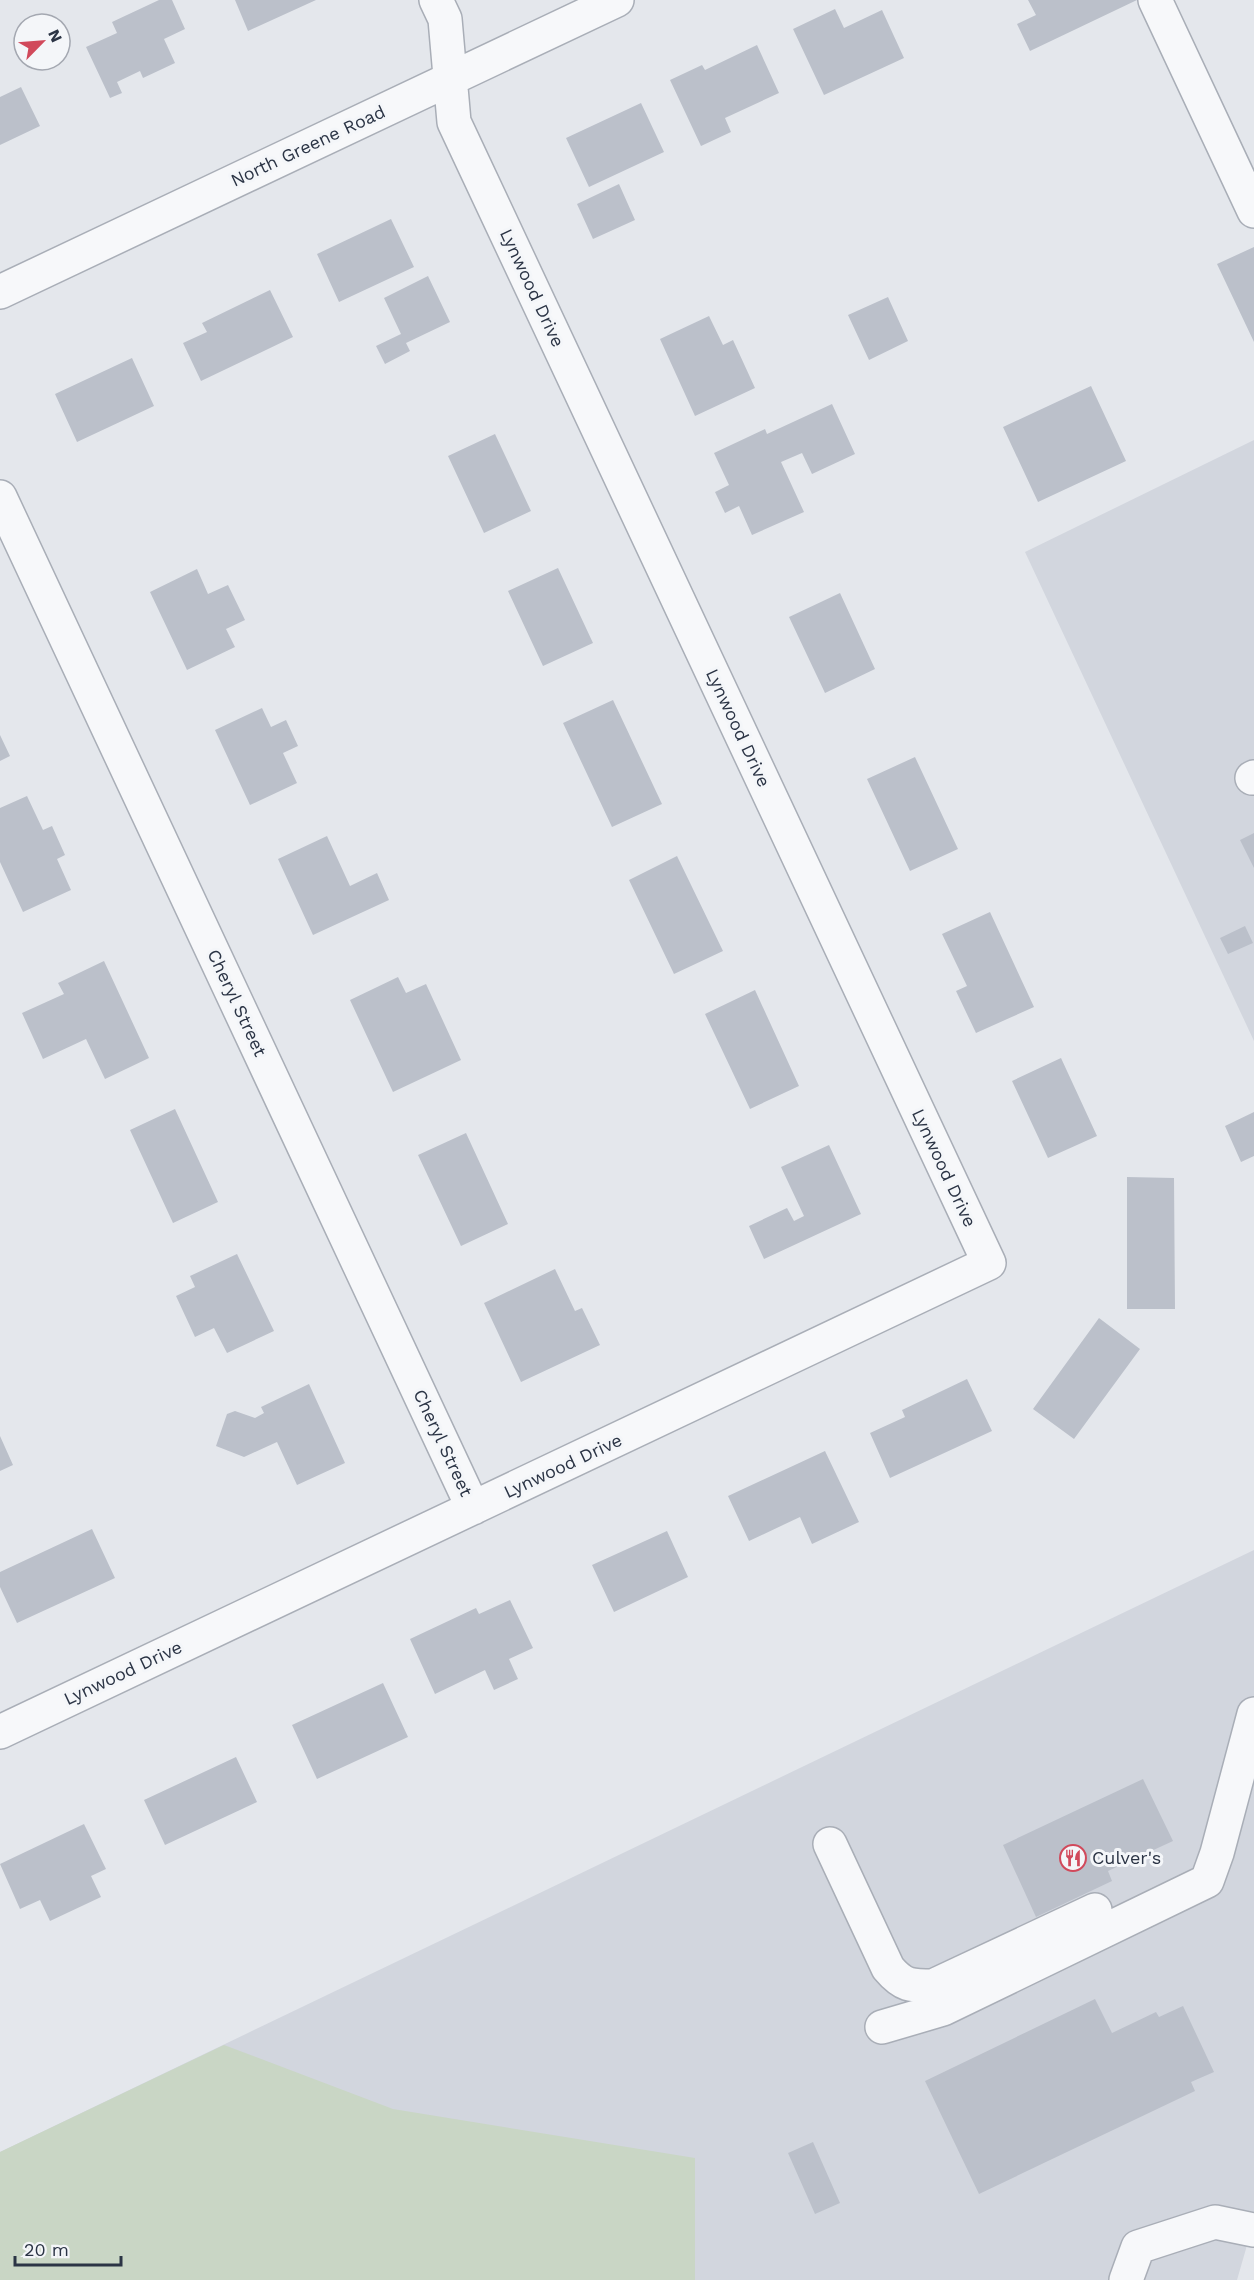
<svg xmlns="http://www.w3.org/2000/svg" width="1254" height="2280" font-family="'Work Sans',sans-serif">
	<style>
		.built { fill: #d2d6de }
		.green { fill: #c9d6c5 }
		.building { fill: #bbc0ca }
		.lines { fill: none; stroke-linecap: round; stroke-linejoin: round }
		.minor-casing { stroke: #a9aeb7; stroke-width: 36 }
		.minor { stroke: #f7f8fa; stroke-width: 33 }
		.labels { text-anchor: middle; stroke-width: 6; stroke-linejoin: round; paint-order: stroke }
		.street-label { font-size: 18px; fill: #2b3445; stroke: #f4f6f9 }
		.poi-label { font-size: 18px; fill: #2b3445; stroke: #f4f6f9; text-anchor: start }
	</style>
	<rect width="100%" height="100%" fill="#e4e7ec"/>
	<path class="built" d="M1254,440v601l-229,-489z
		M1254,1550v671l-17,59h-1237v-128z"/>
	<path class="green" d="M224,2045l169,64 302,49v122h-695v-128z"/>
	<path class="building" d="M159,0h13l13,29 -21,10 11,24 -32,15 -3,-7 -23,11 5,11 -12,5 -24,-51 31,-14 -5,-11z
		M235,0h81l-68,31z
		M1028,0h109l-107,51 -13,-27 19,-9z
		M835,9l9,19 38,-18 22,48 -80,37 -31,-66z
		M757,45l22,48 -54,25 6,14 -30,14 -31,-66 32,-15 3,5z
		M21,87l19,39 -40,19v-48z
		M641,103l23,49 -75,35 -23,-49z
		M619,184l16,36 -42,19 -16,-35z
		M391,219l23,48 -75,35 -22,-48z
		M1254,247v95l-37,-78z
		M428,276l22,46 -44,21 4,8 -25,13 -9,-18 25,-12 -17,-36z
		M270,290l23,47 -92,44 -18,-38 24,-11 -5,-9z
		M888,297l20,44 -39,19 -21,-45z
		M709,316l14,29 10,-5 22,48 -60,28 -35,-77z
		M132,358l22,48 -77,36 -22,-48z
		M1091,386l35,75 -88,41 -35,-75z
		M832,404l23,50 -43,20 -10,-21 -21,9 23,50 -52,23 -13,-29 -14,7 -10,-21 14,-7 -15,-32 51,-24 2,5z
		M495,434l36,77 -47,22 -36,-77z
		M558,568l35,75 -50,23 -35,-75z
		M197,569l11,25 20,-9 17,35 -19,9 9,18 -48,23 -37,-78z
		M840,593l35,76 -50,24 -36,-76z
		M613,700l49,104 -50,23 -49,-104z
		M262,708l9,19 15,-7 12,26 -15,7 14,30 -47,22 -35,-75z
		M0,735l10,21 -10,5z
		M915,757l43,92 -48,22 -43,-92z
		M27,796l16,34 9,-4 13,29 -8,4 14,31 -48,22 -23,-50v-54z
		M1254,833v35l-14,-28z
		M327,836l23,50 27,-13 12,27 -76,35 -35,-76z
		M677,856l46,95 -49,23 -45,-94z
		M990,912l44,95 -58,26 -20,-42 11,-5 -25,-52z
		M1245,926l8,17 -25,11 -8,-16z
		M104,961l45,97 -44,21 -19,-40 -43,20 -21,-46 42,-19 -6,-11z
		M398,977l8,16 20,-9 35,76 -68,32 -43,-92z
		M755,990l44,96 -49,23 -45,-95z
		M1061,1058l36,78 -49,22 -36,-77z
		M175,1109l43,93 -45,21 -43,-93z
		M1254,1112v44l-13,6 -16,-36z
		M466,1133l42,91 -47,22 -43,-91z
		M829,1145l32,69 -97,45 -15,-33 38,-18 7,13 10,-5 -23,-49z
		M1127,1177l47,1 1,131h-48z
		M237,1254l37,77 -47,22 -13,-25 -19,9 -19,-41 19,-9 -5,-11z
		M555,1269l20,42 7,-3 18,37 -79,37 -37,-79z
		M1099,1318l41,31 -66,90 -41,-30z
		M967,1379l25,52 -102,47 -20,-45 35,-16 -3,-7z
		M309,1384l36,79 -48,22 -20,-43 -33,15 -28,-11 11,-32 8,-3 20,7 9,-5 -3,-6z
		M0,1436l13,29 -13,6z
		M825,1451l34,71 -47,22 -12,-27 -51,24 -21,-45z
		M92,1529l23,49 -98,45 -17,-36v-15z
		M667,1531l21,46 -74,35 -22,-47z
		M510,1600l23,48 -24,11 9,20 -24,11 -9,-20 -50,24 -25,-55 66,-31 3,6z
		M383,1683l25,54 -91,42 -25,-54z
		M236,1757l21,45 -92,43 -21,-45z
		M1143,1779l30,62 -65,30 4,10 -76,36 -33,-72z
		M84,1824l22,45 -15,7 10,21 -51,24 -10,-21 -20,9 -20,-45z
		M1095,1999l17,34 44,-21 3,5 24,-11 31,66 -23,10 4,9 -216,103 -54,-113z
		M813,2142l27,61 -25,11 -27,-61z"/>
	<g class="lines">
		<defs>
			<path id="minor" d="M1155,0l99,211
				M0,292l617,-292
				M0,497l473,1011
				M1252,778l2,-1
				M0,1732l989,-469 -535,-1141 -9,-103 -9,-19
				M830,1844l58,124c15,18 23,18 45,18l162,-76
				M882,2027l61,-18 264,-128 10,-28 37,-139
				M1126,2280l12,-33 77,-25 39,8"/>
		</defs>
		<use href="#minor" class="minor-casing"/>
		<use href="#minor" class="minor"/>
	</g>
	<defs>
		<symbol id="restaurant-ring" viewBox="-11 -11 22 22"><circle r="9.5" fill="#f4f6f9" stroke="#d1495b" stroke-width="1.5"/><path d="M-5-6h1v4h1v-4h1v4h1v-4h1v5L-1.5 .5V6h-2V.5L-5-1ZM5-6V6H3V1.5H1.5Q1.5-4 5-6Z" fill="#d1495b"/></symbol>
	</defs>
	<g fill-rule="evenodd">
		<use href="#restaurant-ring" x="1058" y="1843" width="30" height="30"/>
	</g>
	<g class="labels">
		<g class="street-label">
			<text transform="translate(308 146) rotate(-25)" y="6">North Greene Road</text>
			<text transform="translate(532 288) rotate(65)" y="6">Lynwood Drive</text>
			<text transform="translate(738 728) rotate(65)" y="6">Lynwood Drive</text>
			<text transform="translate(237 1003) rotate(65)" y="6">Cheryl Street</text>
			<text transform="translate(944 1168) rotate(65)" y="6">Lynwood Drive</text>
			<text transform="translate(443 1443) rotate(65)" y="6">Cheryl Street</text>
			<text transform="translate(563 1466) rotate(-25)" y="6">Lynwood Drive</text>
			<text transform="translate(123 1673) rotate(-25)" y="6">Lynwood Drive</text>
		</g>
		<g class="poi-label">
			<text x="1092" y="1864">Culver's</text>
		</g>
	</g>
	<g transform="translate(42 42) rotate(65)"><circle r="28" fill="#f4f6f9" stroke="#a4a8b1" stroke-width="1.5"/>
	<path d="M0-4.5L10 22L0 15L-10 22Z" fill="#d1495b"/>
	<text y="-9" font-size="16" font-weight="bold" text-anchor="middle" fill="#2b3445">N</text>
	</g>
	<path d="M15 2256v9h106v-9" fill="none" stroke="#2b3445" stroke-width="3"/>
	<text x="24" y="2256" font-size="18" fill="#2b3445" stroke="#f4f6f9" stroke-width="4.5" paint-order="stroke">20 m</text>
</svg>
